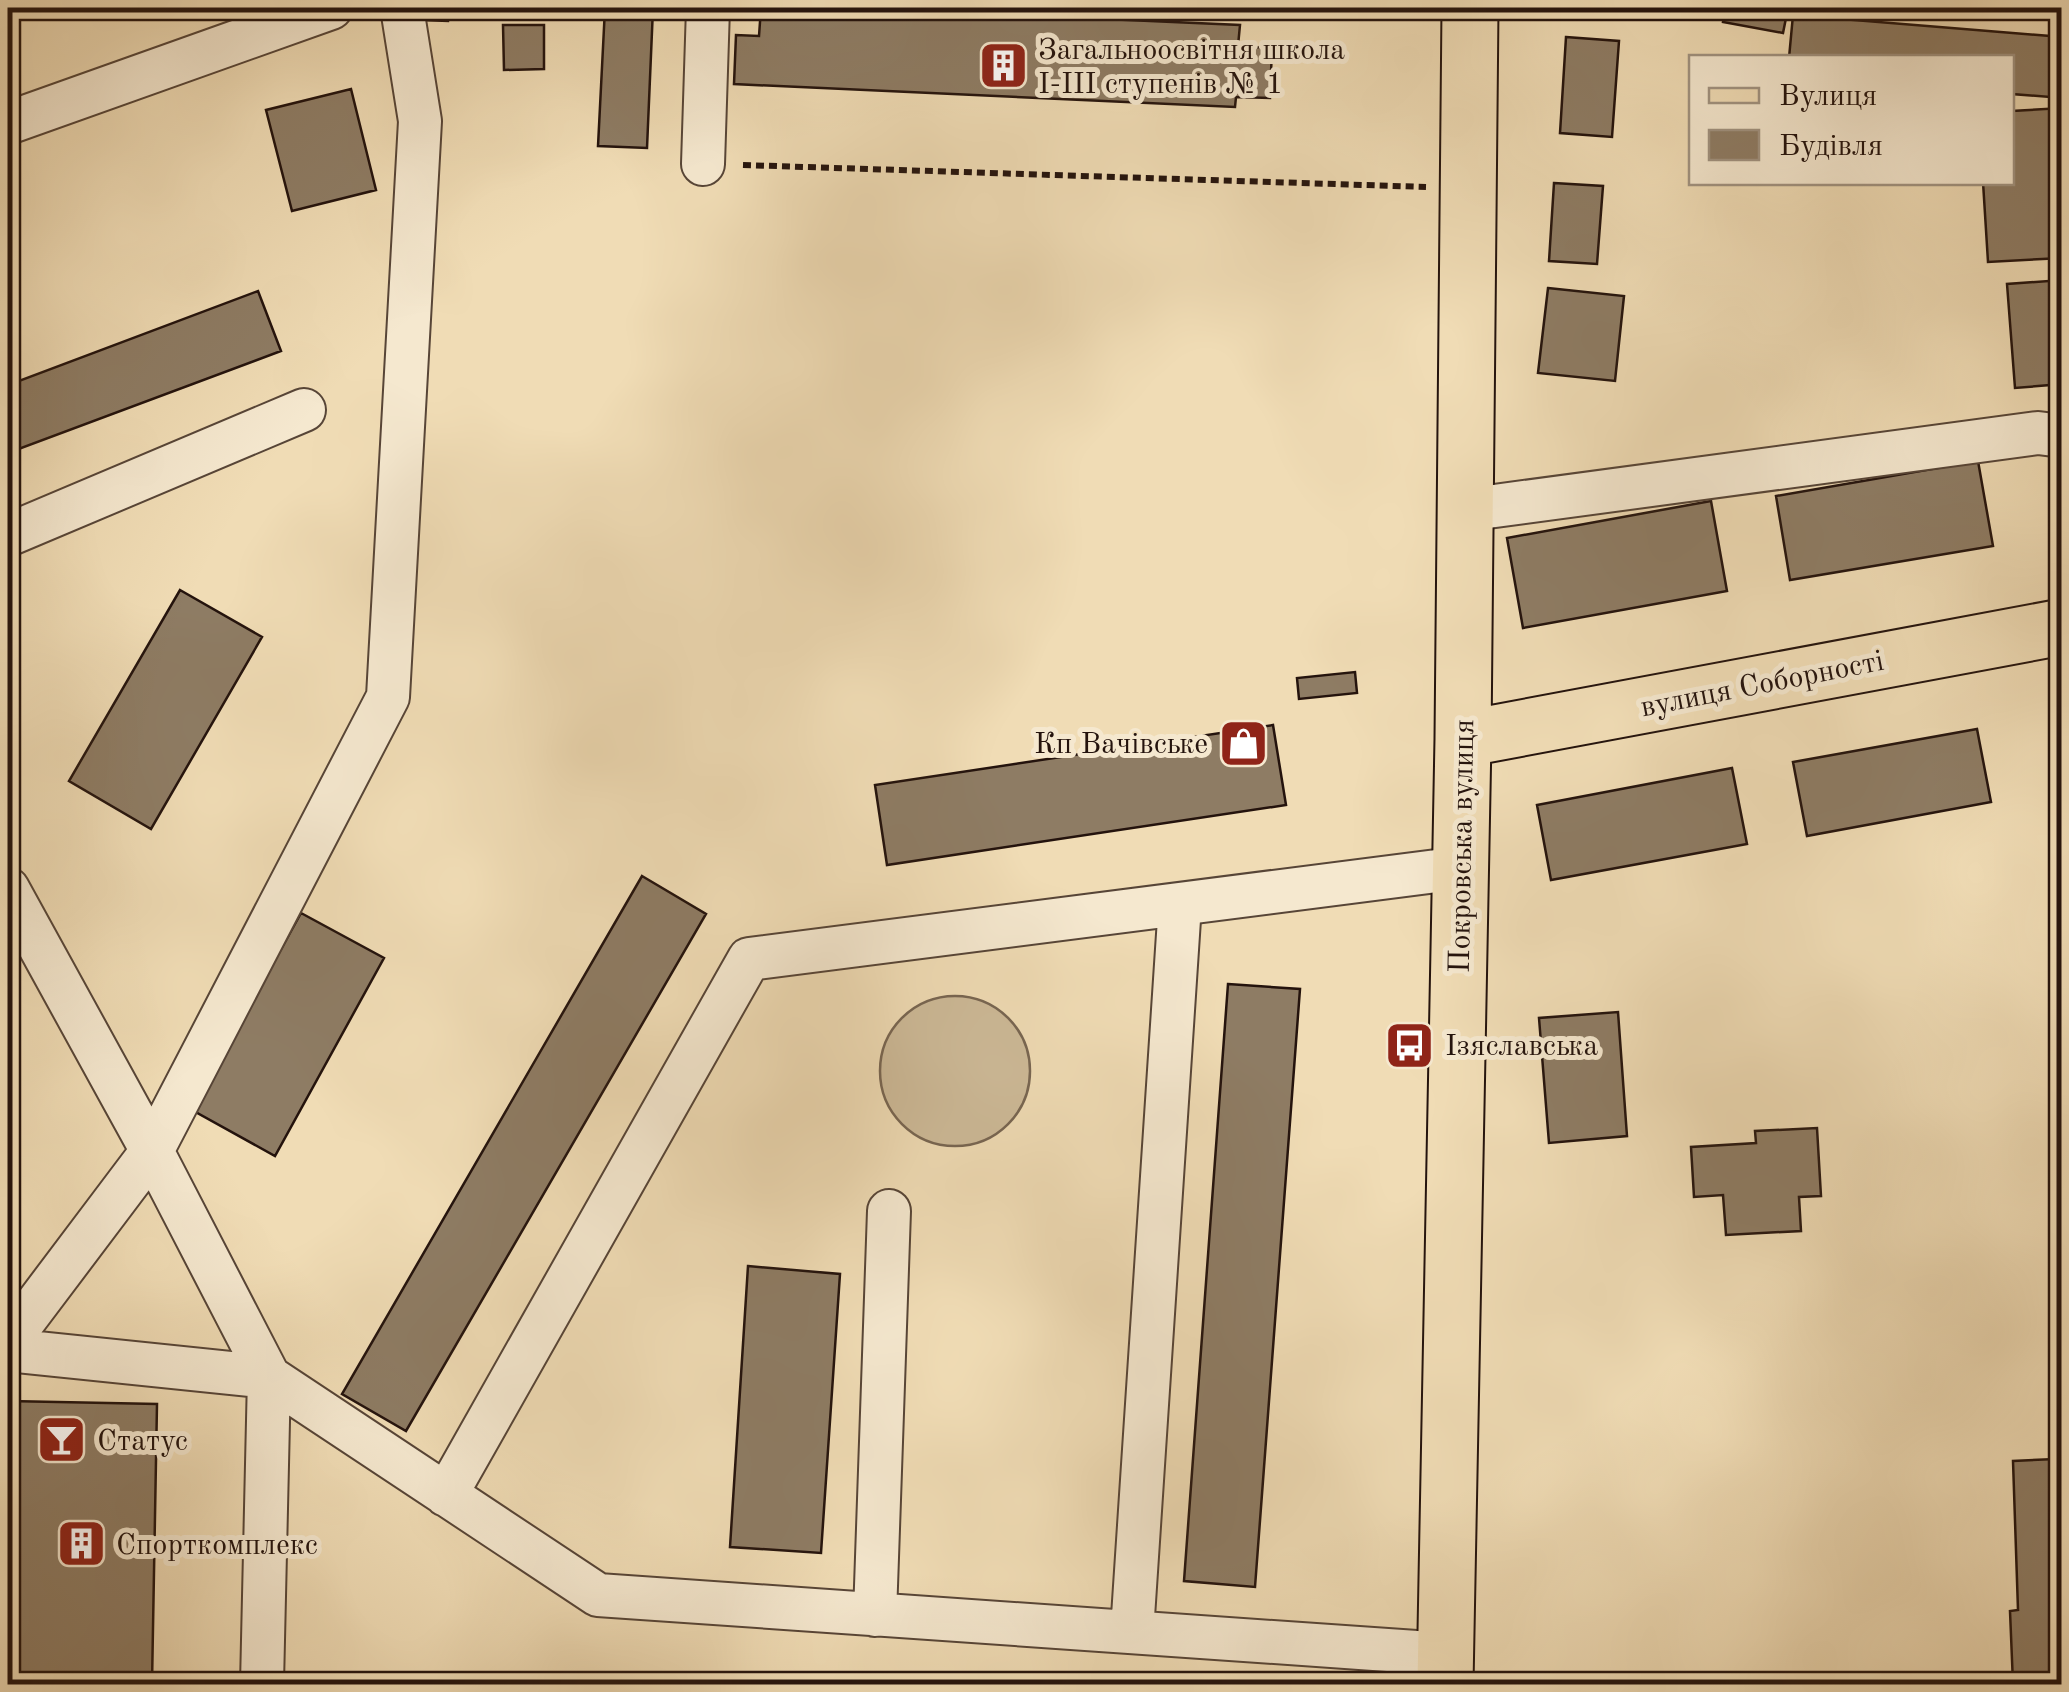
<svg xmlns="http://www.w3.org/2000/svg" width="2069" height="1692" font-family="'Old Standard TT',serif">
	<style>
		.green { fill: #cdba98; stroke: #786652; stroke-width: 2.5 }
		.building { fill: #8e7c64; stroke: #24130d; stroke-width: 2.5 }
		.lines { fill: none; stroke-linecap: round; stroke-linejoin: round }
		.minor-casing { stroke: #574537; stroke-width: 46 }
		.major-casing { stroke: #24130d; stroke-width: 59 }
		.path { stroke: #24130d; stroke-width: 6; stroke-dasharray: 8 5; stroke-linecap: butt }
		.minor { stroke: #f5e8cf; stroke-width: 42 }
		.major { stroke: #f0dcb5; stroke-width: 55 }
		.labels { text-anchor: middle; stroke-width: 10; stroke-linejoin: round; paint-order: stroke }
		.poi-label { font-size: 30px; fill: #24130d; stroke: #f5e8cf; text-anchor: start }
		.street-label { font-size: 30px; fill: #24130d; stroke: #f5e8cf }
	</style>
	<rect width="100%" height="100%" fill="#f0dcb5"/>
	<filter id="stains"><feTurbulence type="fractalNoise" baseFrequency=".002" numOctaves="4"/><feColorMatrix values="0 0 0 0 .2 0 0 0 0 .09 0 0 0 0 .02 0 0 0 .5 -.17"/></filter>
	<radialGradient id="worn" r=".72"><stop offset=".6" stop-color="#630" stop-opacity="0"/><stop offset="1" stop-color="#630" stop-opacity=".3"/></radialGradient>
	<path class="green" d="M880 1071a75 75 0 1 1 150 0a75 75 0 1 1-150 0Z"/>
	<path class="building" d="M8,8h33l-33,10z
		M424,8h25l-1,13 -25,-1z
		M605,8h48l-6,140 -49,-2z
		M761,8l215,3v-3h62v8l202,9 -2,21 34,2 -2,50 -34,-1 -1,10 -501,-23 2,-49 23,1z
		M1725,8h63l-5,25 -60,-11z
		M1793,15l269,22v61l-50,-4v-36h-223z
		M503,25h41v44l-40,1z
		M1566,37l53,4 -7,96 -52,-4z
		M351,89l25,101 -84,21 -26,-101z
		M2062,108v150l-74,4 -5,-80h29v-71z
		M1554,183l49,3 -6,78 -48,-3z
		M2062,280v104l-47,4 -8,-104z
		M1548,288l76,8 -9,85 -77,-8z
		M258,291l23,60 -273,102v-68z
		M1978,461l15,85 -203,34 -14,-84z
		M1711,501l16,90 -204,37 -16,-90z
		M180,590l82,47 -111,192 -82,-48z
		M1355,672l2,21 -58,6 -2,-21z
		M2062,719v51l-11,-49z
		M1273,725l13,80 -399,60 -12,-80z
		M1977,729l14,73 -184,34 -14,-74z
		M1732,768l15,76 -196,36 -14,-75z
		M642,876l64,38 -300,517 -64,-37z
		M301,913l83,45 -109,198 -83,-46z
		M1228,984l72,5 -45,598 -71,-6z
		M1618,1012l9,124 -78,7 -10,-125z
		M1817,1128l4,68 -22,1 2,34 -75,4 -3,-40 -29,2 -3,-50 65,-4 -1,-12z
		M748,1266l92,8 -19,279 -91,-6z
		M8,1401l149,3 -5,280h-144z
		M2055,1459l7,225h-49l-3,-73 8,-1 -5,-149z"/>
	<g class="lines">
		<defs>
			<path id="minor" d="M8,123l323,-115
				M703,164l5,-156
				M1465,510l573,-77 24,3
				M8,535l296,-125
				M8,889l144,262 117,226 329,218 847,59
				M8,1342l144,-191 236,-454 32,-576 -18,-113
				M8,1350l261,27 -7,307
				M446,1495l303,-536 711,-91
				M875,1615l14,-404
				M1132,1632l48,-728"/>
			<path id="major" d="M1463,739l599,-112
				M1445,1684l18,-945 7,-731"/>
		</defs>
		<use href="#minor" class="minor-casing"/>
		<use href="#major" class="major-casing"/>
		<path class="path" d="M743,165l683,22"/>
		<use href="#minor" class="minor"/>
		<use href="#major" class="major"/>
	</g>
	<defs>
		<symbol id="building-square" viewBox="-11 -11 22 22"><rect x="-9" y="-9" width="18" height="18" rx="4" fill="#8f2418" stroke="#f5e8cf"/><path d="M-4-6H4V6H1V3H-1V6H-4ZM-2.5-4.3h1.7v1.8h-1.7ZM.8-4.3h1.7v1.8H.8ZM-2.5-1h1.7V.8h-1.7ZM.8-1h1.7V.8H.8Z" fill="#fff"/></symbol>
		<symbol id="shop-square" viewBox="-11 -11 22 22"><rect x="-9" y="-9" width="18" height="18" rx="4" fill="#8f2418" stroke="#f5e8cf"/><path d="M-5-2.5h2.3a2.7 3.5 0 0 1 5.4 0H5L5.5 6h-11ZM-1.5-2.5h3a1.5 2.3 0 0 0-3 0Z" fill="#fff"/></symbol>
		<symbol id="bus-square" viewBox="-11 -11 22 22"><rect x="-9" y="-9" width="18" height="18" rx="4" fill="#8f2418" stroke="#f5e8cf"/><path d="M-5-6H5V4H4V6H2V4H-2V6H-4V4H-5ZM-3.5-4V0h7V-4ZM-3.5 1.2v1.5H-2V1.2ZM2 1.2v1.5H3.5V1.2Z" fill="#fff"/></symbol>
		<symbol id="bar-square" viewBox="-11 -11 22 22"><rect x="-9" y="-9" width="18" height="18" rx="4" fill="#8f2418" stroke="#f5e8cf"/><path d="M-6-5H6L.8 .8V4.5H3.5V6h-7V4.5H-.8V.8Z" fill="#fff"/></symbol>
	</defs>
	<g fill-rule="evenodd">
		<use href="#building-square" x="976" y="38" width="55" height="55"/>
		<use href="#shop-square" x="1216" y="716" width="55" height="55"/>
		<use href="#bus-square" x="1382" y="1018" width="55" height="55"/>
		<use href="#bar-square" x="34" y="1412" width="55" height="55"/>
		<use href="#building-square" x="54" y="1516" width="55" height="55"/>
	</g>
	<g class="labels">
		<g class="poi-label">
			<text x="1038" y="59">Загальноосвітня школа<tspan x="1038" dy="34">І-ІІІ ступенів № 1</tspan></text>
			<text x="1208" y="753" text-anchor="end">Кп Вачівське</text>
			<text x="1445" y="1055">Ізяславська</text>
			<text x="97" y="1450">Статус</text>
			<text x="116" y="1554">Спорткомплекс</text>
		</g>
		<g class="street-label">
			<text transform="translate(1762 683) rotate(-11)" y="10">вулиця Соборності</text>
			<text transform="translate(1461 846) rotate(-89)" y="10">Покровська вулиця</text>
		</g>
	</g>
	<rect width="2069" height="1692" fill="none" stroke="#f0dcb5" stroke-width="40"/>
	<rect x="10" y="10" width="2049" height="1672" fill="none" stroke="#24130d" stroke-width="5"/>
	<rect x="20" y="20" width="2029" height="1652" fill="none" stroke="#24130d" stroke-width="2.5"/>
	<rect x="1689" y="55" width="325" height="130" fill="#f5e8cf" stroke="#a19381" stroke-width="2.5"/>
	<rect x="1709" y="88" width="50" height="15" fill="#f0dcb5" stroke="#a19381" stroke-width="2.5"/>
	<text x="1779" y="105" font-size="30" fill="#24130d">Вулиця</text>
	<rect x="1709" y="130" width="50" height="30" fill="#8e7c64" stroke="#a19381" stroke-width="2.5"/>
	<text x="1779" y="155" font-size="30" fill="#24130d">Будівля</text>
	<rect width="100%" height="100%" filter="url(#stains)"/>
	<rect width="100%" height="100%" fill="url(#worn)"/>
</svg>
